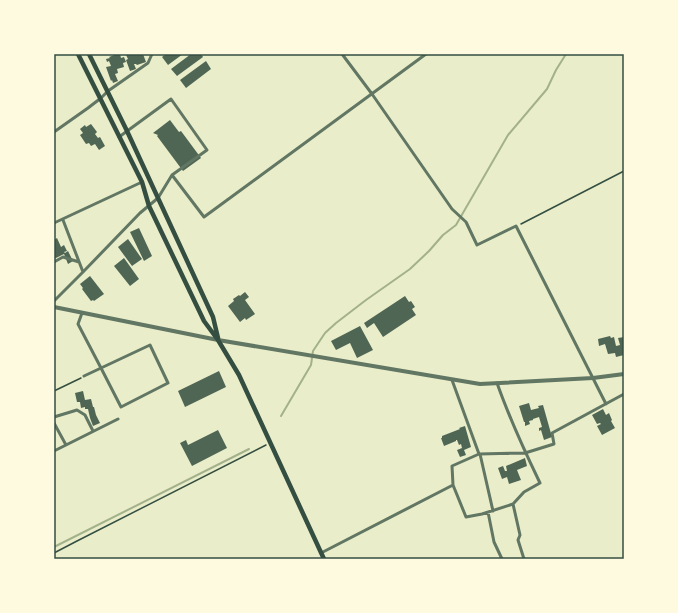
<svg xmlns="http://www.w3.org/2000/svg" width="678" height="613" font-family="'DM Sans',sans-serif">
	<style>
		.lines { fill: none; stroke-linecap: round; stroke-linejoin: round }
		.stream { stroke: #a3b18a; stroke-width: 2 }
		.building { fill: #4f6655 }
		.path { stroke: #344e41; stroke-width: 1.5 }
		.minor { stroke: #617663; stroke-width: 3 }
		.tertiary { stroke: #617663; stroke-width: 4 }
		.secondary { stroke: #344e41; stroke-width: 4.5 }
		.neatline { fill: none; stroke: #344e41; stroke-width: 1.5 }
	</style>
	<rect width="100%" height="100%" fill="#e9edc9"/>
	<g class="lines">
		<path class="stream" d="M281,416l30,-51 2,-14 12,-18 11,-10 30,-23 44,-31 19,-18 14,-16 13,-10 52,-90 39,-46 9,-19 10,-16
			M54,547l195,-98"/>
	</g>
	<path class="building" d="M117,54h3l1,4 3,-1 2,5 -3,1 1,4 -7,2 1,4 -3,1 3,7 -5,2 -1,-3 -1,1 -5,-14 5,-1 -2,-5 -2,1 -1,-3 4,-1 -1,-1z
		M127,54h16l3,8 -9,3 -1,-1h-2l2,5 -6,2 -4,-11 2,-1 -2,-4z
		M166,54h17l-15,11 -6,-8z
		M191,54h10l2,3 -26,19 -6,-7z
		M206,61l5,8 -25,19 -6,-8z
		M170,120l9,12 2,-1 20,27 -18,13 -26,-35 1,-1 -5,-2z
		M91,124l6,8 -2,2 3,4 2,-1 5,9 -6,4 -4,-6 -4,2 -2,-3 -3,1 -6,-9 3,-2 -3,-4 5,-4 1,2z
		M139,228l13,28 -8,5 -14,-29z
		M57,238l4,9 3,-2 3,6 -3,1 1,1 3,-2 5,10 -5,3 -4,-10 -10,5v-19z
		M128,239l14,20 -10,7 -14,-19z
		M124,258l15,21 -9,7 -16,-20z
		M90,276l14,18 -10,7 -1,-1 -2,1 -9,-12 1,-1 -3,-4z
		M245,292l4,5 -4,3 10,14 -9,6 -1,-2 -5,4 -12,-16 6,-5 -1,-2 6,-4 1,1z
		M405,296l4,6 2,-1 4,6 -3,2 4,6 -33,22 -9,-14 -7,5 -3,-5z
		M360,326l13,24 -16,8 -7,-15 -14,7 -5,-9z
		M610,336l1,2 3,-1 2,9 4,-1 -2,-7 6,-1v18l-8,2 -1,-4 -7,1 -3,-10 -6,2 -1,-7z
		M219,371l7,16 -41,20 -7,-16z
		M83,391l2,9 6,-1 2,8h1l2,8 4,8 -7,3 -3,-8 -2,-9h-3v-2l-4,1 -1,-6h-3l-2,-9z
		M529,403l2,7 8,-2 -1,-2 5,-1 9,32 -8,3 -3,-10 -2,1v-3l3,-1 -3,-10 -6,2v1l-4,1 1,3 -5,2v-4h-1l-5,-16z
		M603,409l3,6 3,-2 3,7 -1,1 4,7 -13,7 -5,-9 4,-2 -1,-1 -3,1 -5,-9z
		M465,426l6,21 -7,3 2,5 -6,2 -3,-7 5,-2 -1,-4 -2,1 -2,-5h-1v1l-12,5 -3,-8h1v-2l18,-7 -1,-1z
		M218,430l9,18 -35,18 -12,-23 6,-3 2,5z
		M525,458l2,8 -10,4 4,10 -12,4 -2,-7 -5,2 -4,-11 5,-2 2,5h2l-1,-5z"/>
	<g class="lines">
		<path class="path" d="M521,224l103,-53
			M54,391l27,-13
			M54,553l23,-12 189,-96"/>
		<path class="minor" d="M342,54l30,40 80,115 14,13 11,23 39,-19 90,178
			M54,132l34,-24 13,-10 7,-7 40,-28 4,-9
			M119,137l52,-38 36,51 -35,25
			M63,220l20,52
			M54,223l88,-41
			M54,262l9,-5 16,5
			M54,301l29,-29 57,-59 18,-15 14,-23 32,42 222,-163
			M82,313l-4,11 23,44 20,39 47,-24 -18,-38 -66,31
			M452,380l27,74
			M54,417l23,-7 8,5 8,16
			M54,423l12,22
			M54,451l64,-32
			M480,454l13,57
			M453,485l13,32 16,-3 31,-10 11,-12 16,-9c-16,-33 -31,-66 -43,-100
			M513,504l7,31 -2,5 6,19
			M488,512l6,30 8,17
			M321,553l132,-68 -1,-19 27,-12 46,-1 29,-9 -2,-11 72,-39"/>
		<path class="tertiary" d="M54,307l164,33 262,44 113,-6 31,-4"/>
		<path class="secondary" d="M78,54l64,128 7,24 55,115 14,19 21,35 85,184
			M89,54l38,77 86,186 5,21"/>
	</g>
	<rect width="678" height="613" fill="none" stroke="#fefae0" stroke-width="110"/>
	<rect x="55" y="55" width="568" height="503" class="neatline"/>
</svg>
